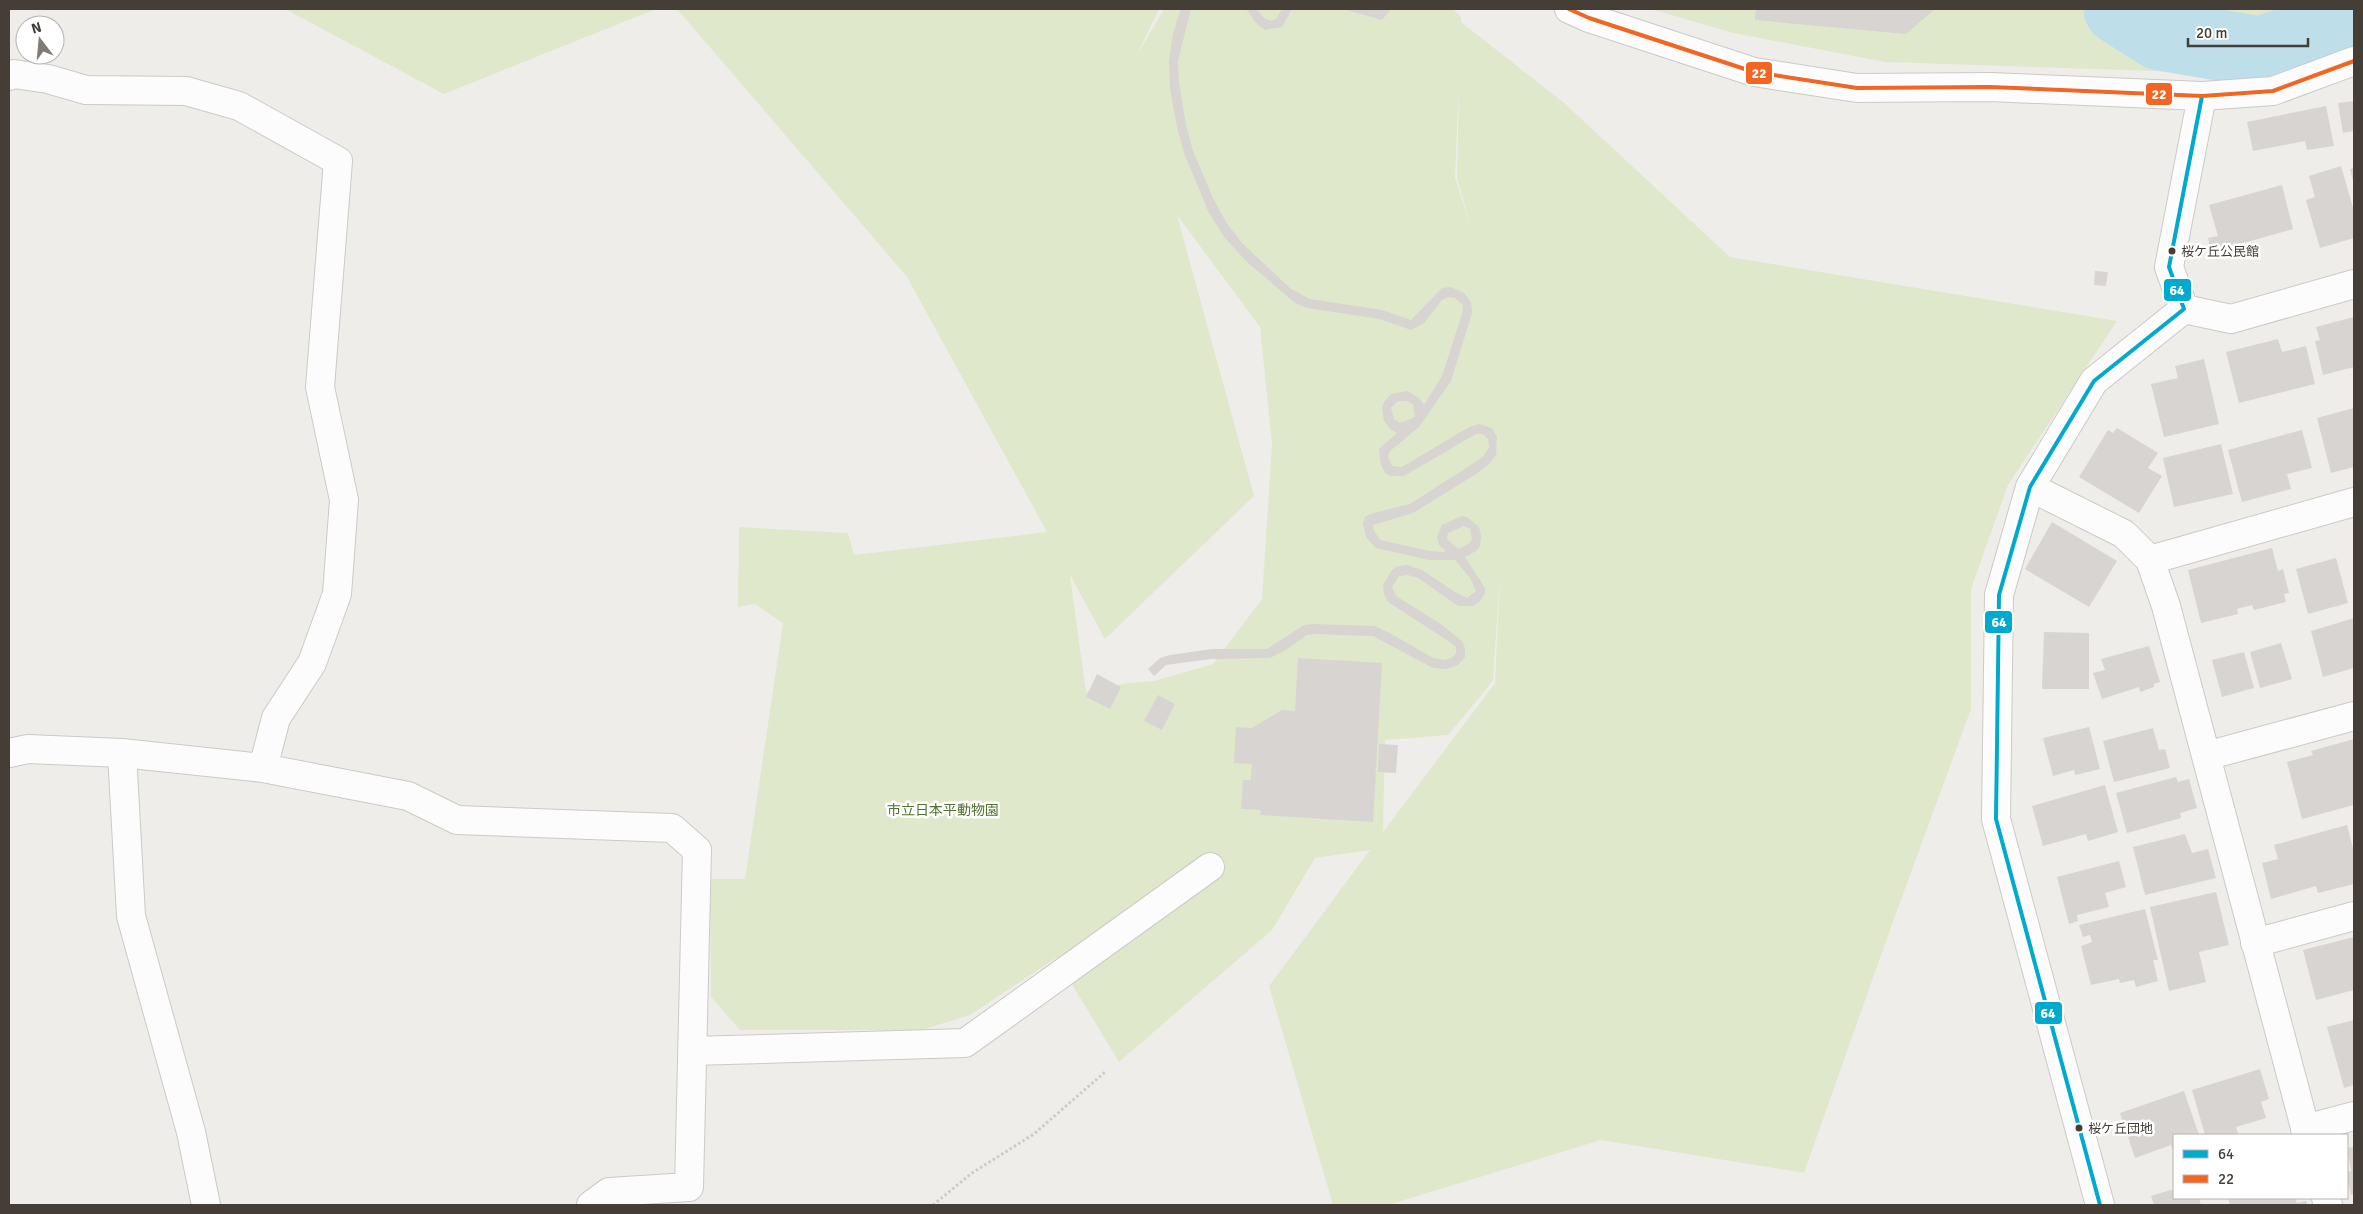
<svg xmlns="http://www.w3.org/2000/svg" width="2363" height="1214" font-family="Signika,'Noto Sans JP',sans-serif">
	<style>
		.green { fill: #e0e8cc; fill-rule: evenodd }
		.lines { fill: none; stroke-linecap: round; stroke-linejoin: round }
		.river { stroke: #bedeea; stroke-width: 71 }
		.building { fill: #d7d4d1; fill-rule: evenodd }
		.minor-casing { stroke: #ccc9c6; stroke-width: 30 }
		.path { stroke: #cecbc7; stroke-width: 3; stroke-dasharray: 2.5 2.5; stroke-linecap: butt }
		.minor { stroke: #fdfcfc; stroke-width: 28 }
		.bus-1-casing { stroke: #fff; stroke-width: 8 }
		.bus-2-casing { stroke: #fff; stroke-width: 8 }
		.bus-1 { stroke: #00a9ce; stroke-width: 4 }
		.bus-2 { stroke: #f26522; stroke-width: 4 }
		.bus-dot { fill: #453e37; stroke: #fff; stroke-width: 2 }
		.labels { text-anchor: middle; stroke-width: 5; stroke-linejoin: round; paint-order: stroke }
		.bus-label { font-size: 13px; fill: #453e37; stroke: #fff; text-anchor: start }
		.park-label { font-size: 14px; fill: #50722f; stroke: #fff }
		.line-badge { stroke: #fff; stroke-width: 2 }
		.badge-label { font-size: 14px; text-anchor: middle; font-weight: bold; fill: #fff }
	</style>
	<rect width="100%" height="100%" fill="#efedea"/>
	<path class="green" d="M285,9h371l-212,85z
		M677,9h482l-22,46 27,-46h289l8,8v5l102,80 167,155 387,64 -109,164 -37,104v120l-80,218 -87,246 -203,-33 -213,65h-55l-64,-219 101,-136 -55,8 -43,72 -153,132 -63,-104 -86,57 -48,15h-182l-29,-33 -1,-118h35l38,-256 -28,-19 -17,3 1,-80 109,6 6,22 193,-23 -140,-255zM1459,86l-2,92 14,49 -16,-50zM1177,215l83,112 12,117 -10,155 -49,65 -59,17 -26,2 -42,9 -16,-117 35,64 149,-143zM1500,575l-5,108 -112,149 2,-92 63,-5 45,-54z
		M1651,9h703v30l-62,28 -112,5 -295,-10 -152,-29z"/>
	<g class="lines">
		<path class="river" d="M2119,9l41,26 100,17 80,-26 14,-10"/>
	</g>
	<path class="building" d="M1181,9h10l-13,52 1,22 7,42 7,26 20,47 13,24 16,21 49,46 19,10 72,11 29,10 31,-32 9,-1 13,6 7,9 1,11 -21,68 -32,46 -29,24 -2,6 4,9 10,1 67,-40 10,-3 13,4 5,9 -1,18 -7,9 -13,10 -63,39 -40,12v4l7,11 50,11 13,1 3,-1 -7,-6 -2,-8 5,-12 20,-9 5,1 12,10 2,8 -1,11 -4,5 -11,6 20,31v5l-5,8 -7,5h-15l-40,-28 -10,-3 -9,1 -7,11 4,9 42,26 24,19 3,7v9l-7,8 -11,4 -14,-1 -60,-32 -58,-2 -8,1 -21,15 -16,8 -58,1 -32,4 -14,2 -12,11 -6,-7 12,-11 10,-3 42,-6h55l37,-24 10,-1 61,2 20,10 38,22 13,2 8,-4 2,-3v-6l-6,-5 -62,-40 -4,-8 -1,-9 9,-15 6,-4 9,-1 15,5 33,22 12,6 9,-7 -6,-13 -15,-18h-26l-53,-12 -10,-11 -3,-13 2,-7 5,-3 40,-10 73,-47 6,-10 -1,-8 -5,-5h-7l-72,42h-14l-5,-3 -4,-8 -2,-16 18,-16 -7,-4 -6,-8 -2,-12 2,-7 7,-8 17,-3 12,8 4,6 18,-29 21,-65v-6l-8,-7 -6,-1 -7,3 -18,23 -13,7 -31,-11 -73,-11 -12,-5 -48,-41 -22,-24 -16,-25 -25,-60 -7,-26 -7,-38 -1,-28 4,-28zM1398,401h8l7,3 2,13 -15,6 -6,-4 -3,-11zM1464,526l6,3 2,10 -3,5 -11,5 -11,-10 1,-6z
		M1246,9h11l7,9 7,3 5,-2 6,-10h10l-10,18 -17,3 -9,-7z
		M1343,9h48l-9,11z
		M1756,9h179l-29,25 -151,-14z
		M2354,101v30l-11,2 -5,-30z
		M2326,106l8,40 -27,4 -2,-9 -52,10 -6,-29z
		M2341,166l13,45v27l-34,10 -14,-48 9,-3 -6,-21z
		M2354,168v17l-4,-16z
		M2282,185l11,44 -82,23 -3,-14 10,-2 -9,-31z
		M2095,271l13,1 -2,14 -12,-1z
		M2354,317v50l-31,8 -8,-34 5,-1 -4,-13z
		M2278,339l4,13 24,-6 9,38 -76,19 -13,-51z
		M2204,359l15,65 -55,13 -13,-53 27,-6 -3,-12z
		M2354,408v59l-23,6 -14,-55z
		M2117,428l41,25 -10,15 14,8 -23,37 -60,-36 29,-47 5,3z
		M2302,430l10,38 -25,6 4,15 -49,13 -14,-52z
		M2221,444l12,50 -59,13 -11,-49z
		M2052,522l65,39 -28,46 -64,-38z
		M2272,548l6,23 5,-2 6,24 -5,1 2,8 -32,8 -2,-5 -15,4 1,5 -37,9 -13,-53z
		M2336,558l12,45 -40,11 -12,-45z
		M2354,618v50l-31,9 -12,-46z
		M2044,632l45,1v56h-47z
		M2281,643l11,36 -32,9 -10,-36z
		M2149,646l11,36 -6,2v3l-14,5 -1,-5 -37,12 -9,-26 12,-3 -4,-11z
		M2244,652l10,36 -32,9 -10,-37z
		M1298,658l84,5 -9,159 -113,-7 1,-5 -20,-1 2,-29h8l1,-16 -18,-1 2,-36 16,1 30,-18 13,1z
		M1097,674l24,13 -11,22 -24,-12z
		M1158,695l17,9 -13,26 -18,-9z
		M2089,727l11,42 -25,6 -1,-5 -21,6 -10,-38z
		M2153,728l6,22 6,-1 5,19 -56,14 -11,-41z
		M2354,739v66l-52,14 -15,-57 26,-7 -2,-4z
		M1379,744l19,1 -2,28 -18,-1z
		M2176,777l2,5 11,-3 8,29 -17,5 1,5 -54,15 -11,-40z
		M2105,785l13,47 -30,9 -2,-7 -43,12 -11,-40z
		M2347,825l7,27v32l-36,9 -2,-7 -45,13 -9,-36 16,-4 -4,-14z
		M2185,834l7,19 16,-4 8,29 -71,17 -12,-48z
		M2119,861l7,26 -21,6 4,14 -32,8 1,6 -9,3 -12,-47z
		M2216,892l13,53 -30,7 7,30 -37,9 -19,-84z
		M2145,909l13,51h-5l5,21 -22,6 -2,-7 -14,3 -1,-4 -28,6 -10,-39 11,-4 -2,-7 -7,2 -4,-12z
		M2354,937v53l-38,10 -13,-50z
		M2354,1020v65l-10,3 -17,-61z
		M2260,1069l9,30 -8,3 5,16 -30,9 2,6 -9,2h-24l-13,-45z
		M2184,1091l15,44h-25v19l-3,-9 -36,13 -15,-45z
		M2354,1147v47l-3,1 -4,-17v-6l4,-1 -4,-23z
		M2174,1189v9h25l2,7h-47l-3,-9z
		M2228,1198h67l2,5 9,-2 1,4h-77z"/>
	<g class="lines">
		<defs>
			<path id="minor" d="M1569,9l20,9 165,54 103,16 133,-1 212,9 71,-5 81,-30
				M9,76l5,-2 34,5 38,11 100,1 53,15 99,55 -18,226 24,113 -7,94 -25,69 -36,55 -13,50
				M2184,309l47,10 123,-35
				M2030,487l94,47 26,26 16,46 141,529
				M2150,560l204,-58
				M9,753l19,-4 94,4 141,15 145,28 49,24 215,8 25,22 -8,337 -80,5 -18,13
				M122,753l9,163 60,216 15,73
				M2206,756l148,-40
				M2255,943l99,-27
				M692,1051l273,-8 245,-176
				M2305,1129l49,-13
				M2326,1198l2,7
				M2100,1205l-104,-386 3,-224 31,-108 64,-106 90,-72 -15,-42 33,-171"/>
		</defs>
		<use href="#minor" class="minor-casing"/>
		<path class="path" d="M933,1205l39,-32 62,-39 71,-62"/>
		<use href="#minor" class="minor"/>
		<defs>
			<path id="bus-1" d="M2100,1205l-104,-386 3,-224 31,-108 64,-106 90,-72 -15,-42 33,-171"/>
			<path id="bus-2" d="M1569,9l20,9 165,54 103,16 133,-1 212,9 71,-5 81,-30"/>
		</defs>
		<use href="#bus-1" class="bus-1-casing"/>
		<use href="#bus-2" class="bus-2-casing"/>
		<use href="#bus-1" class="bus-1"/>
		<use href="#bus-2" class="bus-2"/>
	</g>
	<g class="bus-dot">
		<circle cx="2172" cy="251" r="4.5"/>
		<circle cx="2079" cy="1128" r="4.5"/>
	</g>
	<g class="labels">
		<g class="bus-label">
			<text x="2181" y="256">桜ケ丘公民館</text>
			<text x="2088" y="1133">桜ケ丘団地</text>
		</g>
		<g class="park-label">
			<text x="943" y="815">市立日本平動物園</text>
		</g>
	</g>
	<g class="line-badge">
		<rect x="1745" y="61" width="28" height="24" rx="5" fill="#f26522"/>
		<rect x="2145" y="82" width="28" height="24" rx="5" fill="#f26522"/>
		<rect x="2163" y="278" width="29" height="24" rx="5" fill="#00a9ce"/>
		<rect x="1984" y="610" width="29" height="24" rx="5" fill="#00a9ce"/>
		<rect x="2034" y="1001" width="29" height="24" rx="5" fill="#00a9ce"/>
	</g>
	<g class="badge-label">
		<text x="1759" y="78">22</text>
		<text x="2159" y="99">22</text>
		<text x="2177" y="295">64</text>
		<text x="1999" y="627">64</text>
		<text x="2048" y="1018">64</text>
	</g>
	<rect width="2363" height="1214" fill="none" stroke="#453e37" stroke-width="20"/>
	<rect x="2173" y="1134" width="175" height="65" fill="#ffffff" stroke="#b5b2af"/>
	<rect x="2183" y="1150" width="25" height="8" fill="#00a9ce" stroke="#b5b2af"/>
	<text x="2218" y="1159" font-size="15" fill="#453e37">64</text>
	<rect x="2183" y="1175" width="25" height="8" fill="#f26522" stroke="#b5b2af"/>
	<text x="2218" y="1184" font-size="15" fill="#453e37">22</text>
	<g transform="translate(40 40) rotate(344)"><circle r="24" fill="#ffffff" stroke="#b5b2af"/>
	<path d="M0-4L9 19L0 12L-9 19Z" fill="#807b76"/>
	<text y="-8" font-size="14" font-weight="bold" text-anchor="middle" fill="#453e37">N</text>
	</g>
	<path d="M2188 38v8h120v-8" fill="none" stroke="#453e37" stroke-width="2.5"/>
	<text x="2196" y="38" font-size="15" fill="#453e37" stroke="#ffffff" stroke-width="4" paint-order="stroke">20 m</text>
</svg>
